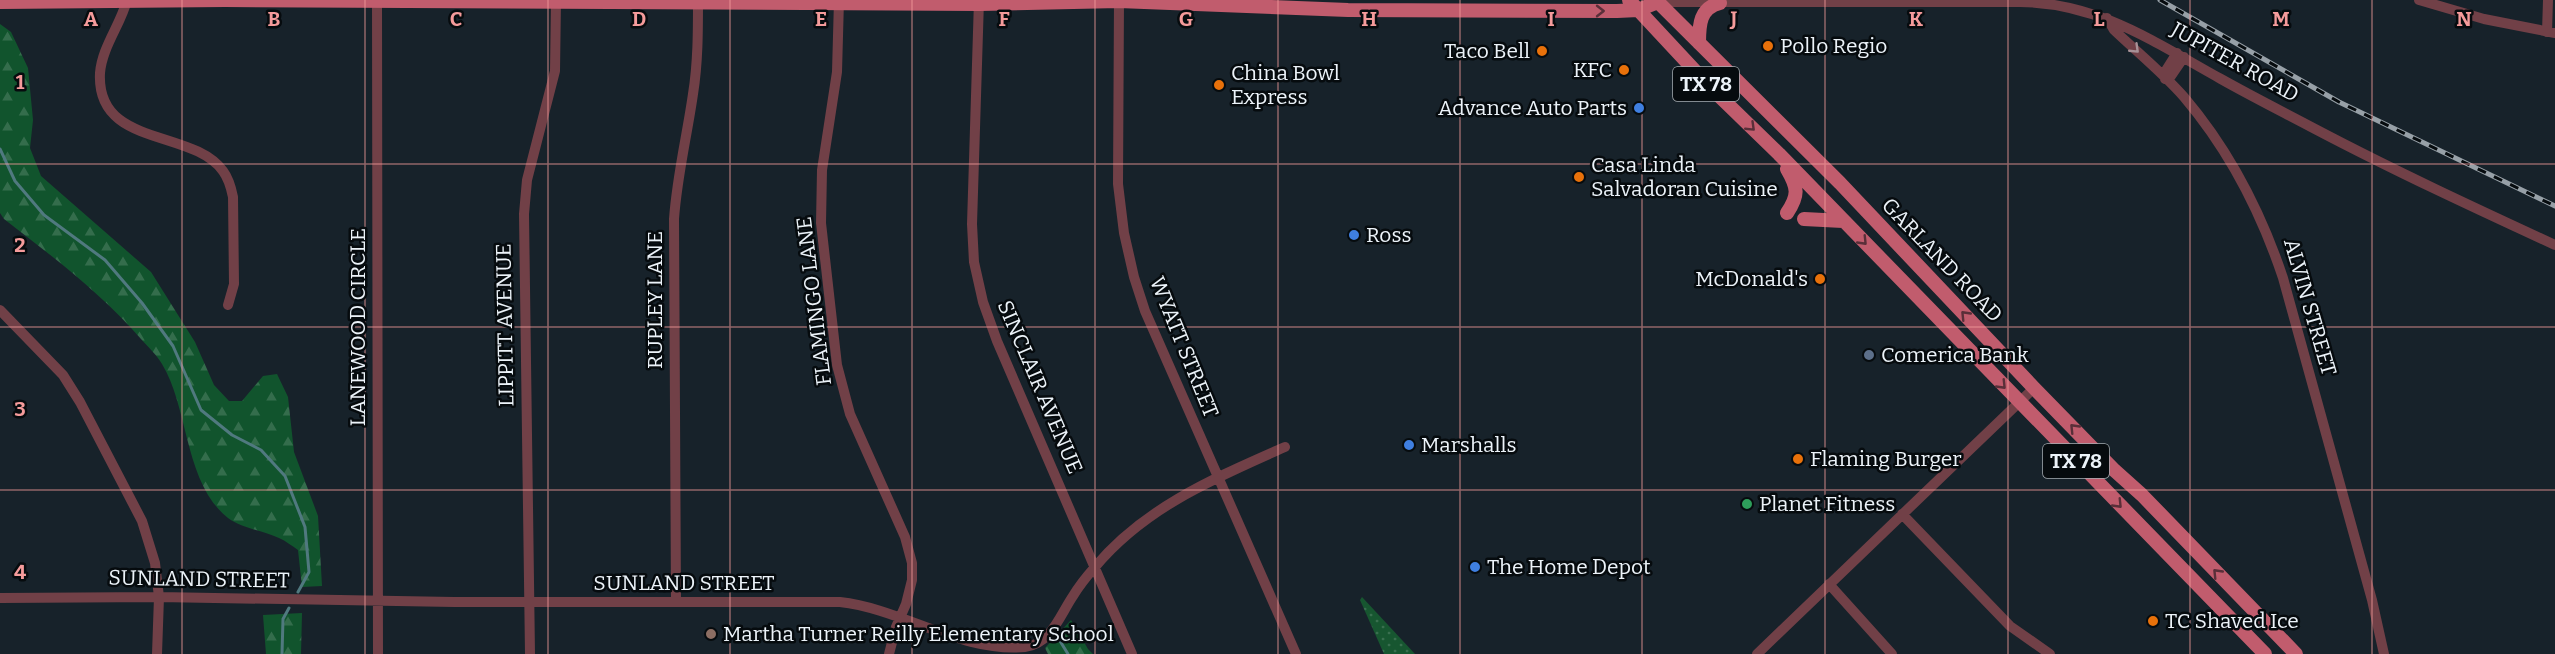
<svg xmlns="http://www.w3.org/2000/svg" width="2555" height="654" font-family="Bitter,serif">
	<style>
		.grass { fill: url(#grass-dots) }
		.forest { fill: url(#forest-firs) }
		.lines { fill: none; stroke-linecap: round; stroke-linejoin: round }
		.stream { stroke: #50797f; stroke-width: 3 }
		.minor { stroke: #714047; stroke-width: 10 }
		.major { stroke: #c15c6d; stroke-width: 14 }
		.rail-casing { stroke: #97a0a7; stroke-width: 5 }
		.rail { stroke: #060b0e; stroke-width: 3; stroke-dasharray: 9; stroke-linecap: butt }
		.oneway { stroke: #5a2f39 }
		.oneway2 { stroke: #a89197 }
		.grid { fill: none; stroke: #f59b9b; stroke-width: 1.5; stroke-opacity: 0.55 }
		.food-dot { fill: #e8710a; stroke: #060b0e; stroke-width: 2 }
		.shop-dot { fill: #3f7fe0; stroke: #060b0e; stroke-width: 2 }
		.service-dot { fill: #5c6f8a; stroke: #060b0e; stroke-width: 2 }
		.leisure-dot { fill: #2e9e5b; stroke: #060b0e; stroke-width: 2 }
		.education-dot { fill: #8d6e63; stroke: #060b0e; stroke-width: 2 }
		.labels { text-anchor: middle; stroke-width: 5; stroke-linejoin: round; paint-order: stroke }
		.shield { fill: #060b0e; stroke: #a7adb2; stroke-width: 1.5 }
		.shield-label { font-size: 20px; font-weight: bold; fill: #ecf3f9 }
		.poi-label { font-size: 21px; fill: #ecf3f9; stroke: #060b0e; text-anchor: start }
		.street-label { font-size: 21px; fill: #ecf3f9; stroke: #060b0e }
		.grid-label { font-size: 20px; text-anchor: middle; font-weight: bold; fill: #f59b9b; stroke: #060b0e; stroke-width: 5; stroke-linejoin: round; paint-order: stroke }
	</style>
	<defs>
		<pattern id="grass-dots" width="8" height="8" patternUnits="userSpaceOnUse" patternTransform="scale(1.5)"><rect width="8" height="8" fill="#175630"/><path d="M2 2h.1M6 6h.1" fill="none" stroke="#396f4f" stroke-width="1.8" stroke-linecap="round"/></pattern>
		<pattern id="forest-firs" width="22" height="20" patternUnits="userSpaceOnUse" patternTransform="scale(1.5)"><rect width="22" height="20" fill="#11542d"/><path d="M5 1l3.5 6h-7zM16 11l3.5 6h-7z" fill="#346d4c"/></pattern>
	</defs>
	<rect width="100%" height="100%" fill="#17222a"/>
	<path class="grass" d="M1362,597l53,57h-31l-24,-54z"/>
	<path class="forest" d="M0,24l11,8 17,36 5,52 -3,28 11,28 110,96 44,70 19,43 15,16h13l21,-25 14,-2 11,23 6,55 24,64 4,70 -20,1 -4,-37c-6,-4 -12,-9 -19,-12 -17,-8 -36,-9 -51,-20 -44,-35 -39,-110 -66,-154 -5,-9 -14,-17 -21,-25 -40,-46 -89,-83 -137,-120l-4,-6z
		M302,613l-1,41h-35l-3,-39z
		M1071,620l17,29 5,5h-45l-3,-6z"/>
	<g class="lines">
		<path class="stream" d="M0,149l15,32 29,34 61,45 37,43 31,43 28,64 31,25 29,15 24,26 20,51 4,45 -11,20
			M1060,641l8,13
			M282,654l1,-35 6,-11"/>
		<path class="minor" d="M127,0c-6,24 -25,47 -27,73 -4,75 92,55 123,98 6,8 8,16 10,26l1,87 -6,21
			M839,0l-2,72 -15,98 -1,53 16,142 13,49 55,123 7,26v17l-6,24 -10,23 -7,27
			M979,0l-7,224 2,38 9,40 14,39 135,313
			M1119,0l-1,184 6,49 10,44 11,34 151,343
			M2419,0l65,19 71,14
			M1658,2h362c79,1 134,40 201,77 32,18 64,34 96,51 78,41 158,78 238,115
			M2107,18l7,12c23,22 49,43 70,67 45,53 77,115 99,181l89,322 12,54
			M2547,32l1,-32
			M2165,79l6,-3 13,-19
			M2165,79v-7l12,-19
			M0,310l63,65 17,27 62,119 13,42 4,34 -2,57
			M1902,514l108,112 40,28
			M1829,584l63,70
			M0,598l159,-1 295,5h386c63,7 121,51 185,45 26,-3 35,-32 48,-51 6,-10 14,-20 22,-29 50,-60 120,-89 190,-120
			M676,602l-2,-383c3,-43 13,-83 19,-125 5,-31 5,-63 5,-94
			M378,654l-1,-652 2,-2
			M530,654l-6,-440 3,-34 28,-109 1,-71
			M1757,654l277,-266"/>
		<path class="major" d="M1629,0l82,88 68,66 486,500
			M1656,0l184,183 194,205 79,81 29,26 154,159
			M0,2l225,-2 754,4 140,-3 229,9 269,1 21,-1 20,-8
			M1699,43c0,-19 1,-35 21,-40
			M1787,169c11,19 12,26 0,44
			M1804,219l39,2"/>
		<defs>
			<path id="rail" d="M2160,0l179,102 216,104"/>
		</defs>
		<use href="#rail" class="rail-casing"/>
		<use href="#rail" class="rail"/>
	</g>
	<defs><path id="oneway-chevron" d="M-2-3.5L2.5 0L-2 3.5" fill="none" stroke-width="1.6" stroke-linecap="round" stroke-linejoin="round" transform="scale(1.5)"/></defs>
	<g class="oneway">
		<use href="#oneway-chevron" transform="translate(1600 11)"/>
		<use href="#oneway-chevron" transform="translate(1751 127) rotate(44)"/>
		<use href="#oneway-chevron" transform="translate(1863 241) rotate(46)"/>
		<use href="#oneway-chevron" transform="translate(1965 315) rotate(-134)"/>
		<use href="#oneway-chevron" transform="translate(2002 385) rotate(46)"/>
		<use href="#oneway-chevron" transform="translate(2074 428) rotate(-134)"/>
		<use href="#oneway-chevron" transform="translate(2118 504) rotate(46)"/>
		<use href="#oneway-chevron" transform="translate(2217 573) rotate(-134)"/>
	</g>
	<use class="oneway2" href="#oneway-chevron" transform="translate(2135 49) rotate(44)"/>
	<path class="grid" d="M182,0v654M365,0v654M548,0v654M730,0v654M912,0v654M1095,0v654M1278,0v654M1460,0v654M1642,0v654M1825,0v654M2008,0v654M2190,0v654M2372,0v654M0,164h2555M0,327h2555M0,490h2555"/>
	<g class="food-dot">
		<circle cx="1768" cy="46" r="6"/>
		<circle cx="1542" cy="51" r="6"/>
		<circle cx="1624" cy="70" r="6"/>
		<circle cx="1219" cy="85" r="6"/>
		<circle cx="1579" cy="177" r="6"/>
		<circle cx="1820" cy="279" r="6"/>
		<circle cx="1798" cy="459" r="6"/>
		<circle cx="2153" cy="621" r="6"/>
	</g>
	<g class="shop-dot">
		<circle cx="1639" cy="108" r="6"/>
		<circle cx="1354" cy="235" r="6"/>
		<circle cx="1409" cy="445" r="6"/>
		<circle cx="1475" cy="567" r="6"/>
	</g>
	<circle class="service-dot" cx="1869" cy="355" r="6"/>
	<circle class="leisure-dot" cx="1747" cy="504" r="6"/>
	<circle class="education-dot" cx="711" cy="634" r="6"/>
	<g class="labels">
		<g class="shield">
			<rect x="1673" y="67" width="66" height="34" rx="4.5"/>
			<rect x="2043" y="444" width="66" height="34" rx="4.5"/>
		</g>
		<g class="shield-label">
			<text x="1706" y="91">TX 78</text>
			<text x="2076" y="468">TX 78</text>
		</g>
		<g class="poi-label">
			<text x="1780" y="53">Pollo Regio</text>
			<text x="1530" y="58" text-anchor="end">Taco Bell</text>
			<text x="1612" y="77" text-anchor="end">KFC</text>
			<text x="1231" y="80">China Bowl<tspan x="1231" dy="24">Express</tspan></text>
			<text x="1627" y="115" text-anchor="end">Advance Auto Parts</text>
			<text x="1591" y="172">Casa Linda<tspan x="1591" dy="24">Salvadoran Cuisine</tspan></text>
			<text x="1366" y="242">Ross</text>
			<text x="1808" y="286" text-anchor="end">McDonald's</text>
			<text x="1881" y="362">Comerica Bank</text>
			<text x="1421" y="452">Marshalls</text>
			<text x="1810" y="466">Flaming Burger</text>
			<text x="1759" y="511">Planet Fitness</text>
			<text x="1487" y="574">The Home Depot</text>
			<text x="2165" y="628">TC Shaved Ice</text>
			<text x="723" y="641">Martha Turner Reilly Elementary School</text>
		</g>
		<g class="street-label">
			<text transform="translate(2235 62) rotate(29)" y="7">JUPITER ROAD</text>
			<text transform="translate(1942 260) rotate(46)" y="7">GARLAND ROAD</text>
			<text transform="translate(655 300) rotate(-90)" y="7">RUPLEY LANE</text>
			<text transform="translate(814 301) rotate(-97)" y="7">FLAMINGO LANE</text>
			<text transform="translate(2310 307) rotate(74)" y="7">ALVIN STREET</text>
			<text transform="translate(505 325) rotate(-91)" y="7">LIPPITT AVENUE</text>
			<text transform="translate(358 327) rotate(-90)" y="7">LANEWOOD CIRCLE</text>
			<text transform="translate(1184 347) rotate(68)" y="7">WYATT STREET</text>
			<text transform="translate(1040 387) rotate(67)" y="7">SINCLAIR AVENUE</text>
			<text transform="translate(199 579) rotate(1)" y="7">SUNLAND STREET</text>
			<text x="684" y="590">SUNLAND STREET</text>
		</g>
	</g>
	<g class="grid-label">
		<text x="91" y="26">A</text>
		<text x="274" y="26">B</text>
		<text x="456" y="26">C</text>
		<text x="639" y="26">D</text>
		<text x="821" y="26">E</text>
		<text x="1004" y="26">F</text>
		<text x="1186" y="26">G</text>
		<text x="1369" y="26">H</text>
		<text x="1551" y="26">I</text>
		<text x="1734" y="26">J</text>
		<text x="1916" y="26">K</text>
		<text x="2099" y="26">L</text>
		<text x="2281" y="26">M</text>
		<text x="2464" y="26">N</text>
		<text x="20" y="89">1</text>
		<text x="20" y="252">2</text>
		<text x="20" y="416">3</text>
		<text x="20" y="579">4</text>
	</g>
</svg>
